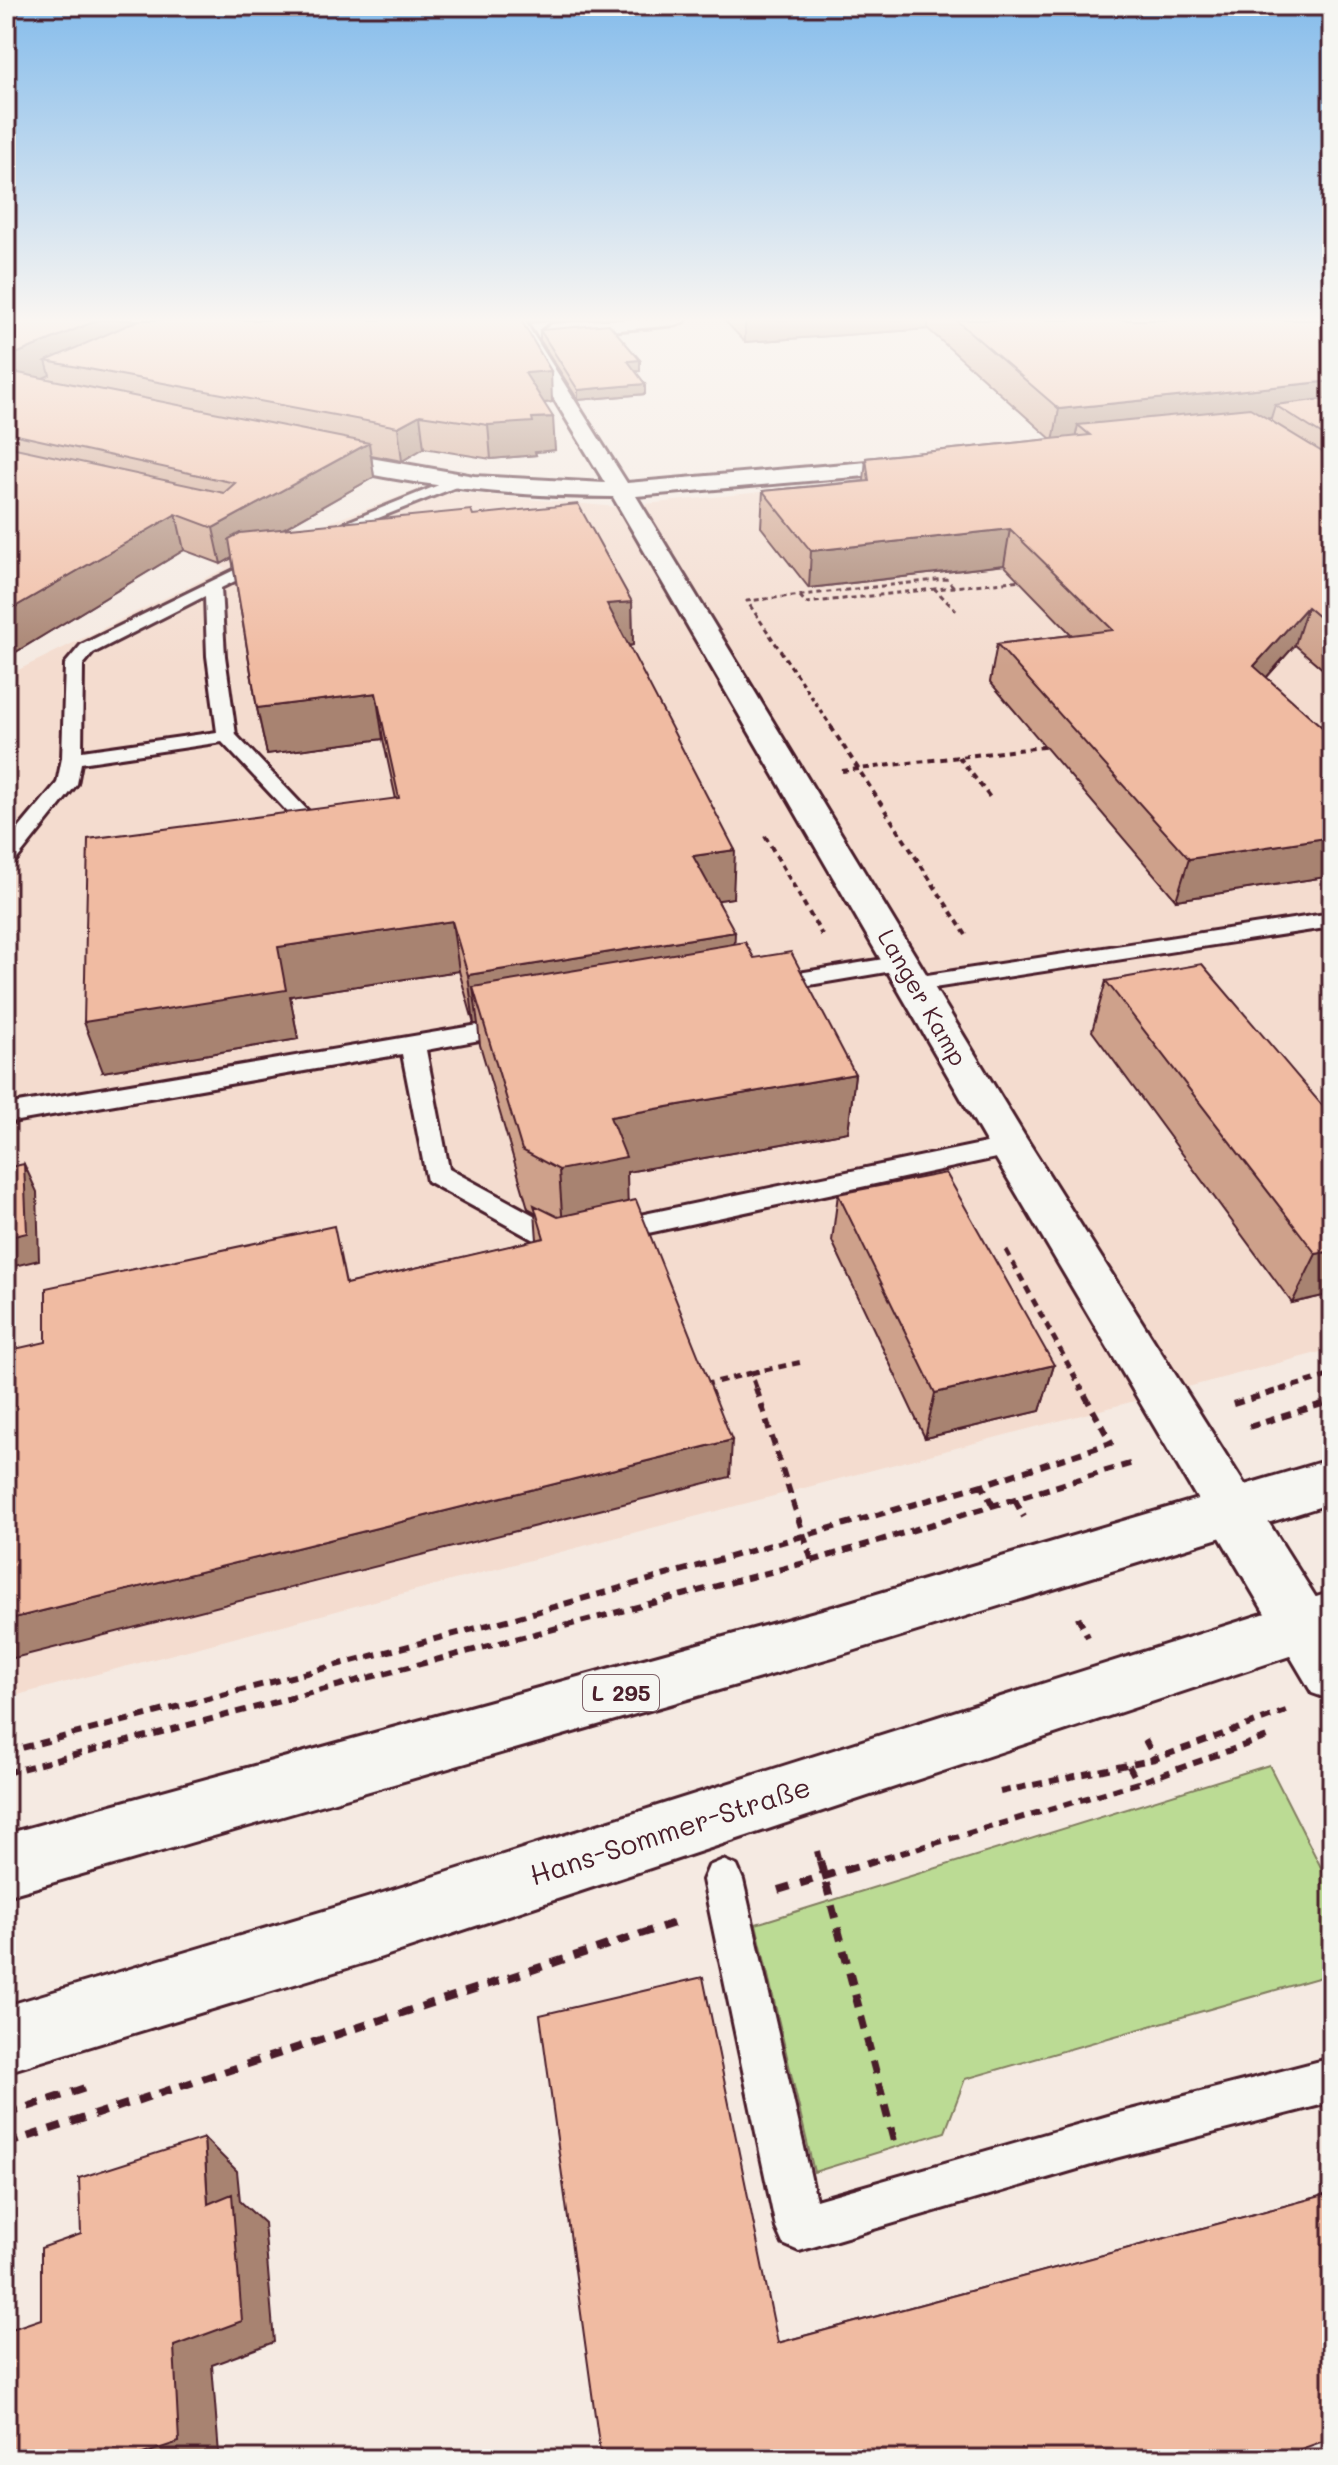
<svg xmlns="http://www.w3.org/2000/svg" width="1338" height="2465" font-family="Mali,sans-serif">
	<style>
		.built { fill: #f4dccf }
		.green { fill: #bbdb94; stroke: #827d60; stroke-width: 2 }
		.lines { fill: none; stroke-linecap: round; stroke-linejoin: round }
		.service-casing { stroke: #4a1f2b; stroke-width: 6 }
		.minor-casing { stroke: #4a1f2b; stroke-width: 6 }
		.primary-casing { stroke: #4a1f2b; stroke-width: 6 }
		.path-far4 { stroke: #4a1f2b; stroke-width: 3; stroke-dasharray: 5 4; stroke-linecap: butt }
		.path-far3 { stroke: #4a1f2b; stroke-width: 4; stroke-dasharray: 6 5; stroke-linecap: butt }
		.path-far2 { stroke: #4a1f2b; stroke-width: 5; stroke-dasharray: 8 6; stroke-linecap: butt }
		.path-far1 { stroke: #4a1f2b; stroke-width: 6; stroke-dasharray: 10 7; stroke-linecap: butt }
		.path { stroke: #4a1f2b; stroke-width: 8; stroke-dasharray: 13 10; stroke-linecap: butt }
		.service { fill: #f6f6f2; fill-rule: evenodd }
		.minor { fill: #f6f6f2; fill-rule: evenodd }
		.primary { fill: #f6f6f2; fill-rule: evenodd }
		.wall { fill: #cea18b; stroke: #4a1f2b; stroke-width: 2 }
		.shaded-wall { fill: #a88371; stroke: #4a1f2b; stroke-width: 2 }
		.building { fill: #f0bba2; stroke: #4a1f2b; stroke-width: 2 }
		.labels { text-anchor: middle; stroke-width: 6; stroke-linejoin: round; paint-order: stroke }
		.shield { fill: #f6f6f2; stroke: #7e6067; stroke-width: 2 }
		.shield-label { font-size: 22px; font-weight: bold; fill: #4a1f2b }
		.street-label { font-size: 24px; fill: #4a1f2b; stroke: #f6f6f2 }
		.near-street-label { font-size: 28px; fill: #4a1f2b; stroke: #f6f6f2 }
	</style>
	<rect width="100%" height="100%" fill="#f5eae2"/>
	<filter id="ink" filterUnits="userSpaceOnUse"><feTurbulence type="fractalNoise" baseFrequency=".0125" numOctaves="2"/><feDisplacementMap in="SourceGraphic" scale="16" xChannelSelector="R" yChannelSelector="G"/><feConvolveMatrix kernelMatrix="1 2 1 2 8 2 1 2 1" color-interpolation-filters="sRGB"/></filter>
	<g filter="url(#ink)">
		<path class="built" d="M1332,433v916l-1326,349v-1022l220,-108 -26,-11 74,-33 45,2 101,-37 197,18z"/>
		<path class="green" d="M1269,1765l63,124v85l-367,105 -20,53 -131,40 -58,-248z"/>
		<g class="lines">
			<defs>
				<path id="service" d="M456,478l5,1v6l-138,55 -13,-3z
					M269,553l6,2v6l-54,27 4,68 11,79 74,78 3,4 -3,4h-14l-74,-79 -141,21 -4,21 -63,79 -8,1v-20l51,-61 5,-25 3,-94 16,-19zM205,596l2,60 10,76 -135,19 1,-86 10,-12z
					M1332,913v14l-418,64 -12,-7 12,-7z
					M902,956l12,7 -4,5 -142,24 -12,-7 12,-7z
					M514,1019l9,3 3,5 -3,5 -97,18 23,119 114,62 18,2 4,7 -4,7 -21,5 -10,-3 -123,-68 -25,-127 -396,69v-18z
					M1010,1138l9,3 4,6 -4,6 -408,88 -10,-3 -4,-7 4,-7 10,-3z
					M723,1860l14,6 6,14 73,320 299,-86 217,-56v44l-217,56 -316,93 -16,-7 -7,-16 -73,-348 6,-14z"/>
				<path id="minor" d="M506,320h18l103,163 297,-26 11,7 -11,7 -288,25 388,639 308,488v77l-20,-7 -324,-548 -375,-648c-104,0 -207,-12 -308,-37l-3,-5 11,-7 161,28 131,7z
					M602,320h84l-9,5 -125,11 -9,-6 9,-6z"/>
				<path id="primary" d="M1332,1459v44l-499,154 -827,239v-62l827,-227z
					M1332,1592v50l-965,320 -361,110v-66l361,-108z"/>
			</defs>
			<use href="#service" class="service-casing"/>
			<use href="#minor" class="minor-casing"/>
			<use href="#primary" class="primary-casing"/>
			<path class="path-far4" d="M800,596l6,7 129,-14
				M956,611l-21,-22 88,-9
				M833,729l-86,-128 199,-22 8,8"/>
			<path class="path-far3" d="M831,727l135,208
				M959,757l33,43
				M842,771l209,-25
				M765,836l57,99"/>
			<path class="path-far2" d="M1006,1250l76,140
				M751,1373l51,-11
				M704,1385l47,-12 6,17
				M1280,1390l52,-15"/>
			<path class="path-far1" d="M756,1388l56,173
				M1233,1404l54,-16
				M1249,1427l83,-26
				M1015,1500l9,17
				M993,1506l-11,-21 129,-42 -30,-55
				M1078,1617l10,20
				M1145,1740l10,19
				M6,1752l509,-134 467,-133
				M1129,1766l9,17
				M6,1773l806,-212 324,-99
				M1000,1792l155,-33 131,-48
				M817,1851l3,12
				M868,1863l270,-80 132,-47"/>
			<path class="path" d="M820,1861l75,284
				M778,1890l97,-29
				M6,2114l79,-26
				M6,2144l671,-222"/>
			<use href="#service" class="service"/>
			<use href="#minor" class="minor"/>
			<use href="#primary" class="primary"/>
		</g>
		<path class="wall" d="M6,320l546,82 -8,1 11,47 -20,2 1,3 -45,4 -67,-11 -22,13 -31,-6 3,22 -91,52 190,-14 159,87 1,43 -4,1 104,252 -15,2 16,44 20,14 101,116 -7,58 -221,40v30l103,275 -383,-193 190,-44 -2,-28 -7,-4 -48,-163 -2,-21h-4l-15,-53 -169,25 8,43 -195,33 293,-273 -13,-60 -116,15 -10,-46 -25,-150 -11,6 -37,-14 -178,108z
			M724,320h608v357l-37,-32 -29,33 66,58v140l-156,24 -186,-218 7,-38 75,-9 -68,-70 -195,23 -48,-61 2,-36 101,-10 2,-23 185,-19 -123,-110 -183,13z
			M540,330l100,30v11h-5l10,13v10l-67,6 -38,-60z
			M1106,981l226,136v177l-40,9 -200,-272z
			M838,1194l216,171 -14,46 -115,27 -93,-197z
			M1332,2193l-42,260 -25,6h-664l177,-116z"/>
		<path class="shaded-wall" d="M98,320h78l-130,41 4,14 -44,19v-36z
			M529,320h33l-32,3z
			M745,320h183v9l-183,13z
			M640,360v11l-12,1v-11z
			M551,371l1,31 -25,3 -2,-32z
			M1332,381v31l-57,-7 -4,13 -181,20v-3l-12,-10 -3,14 -22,3 6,-33z
			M645,384v10l-67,6v-10z
			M420,415l4,33 -22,13 -4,-34z
			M553,417l2,33 -20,2 1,3 -45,4 -3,-34 44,-7z
			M369,443l5,34 -153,87 -8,-36z
			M176,514l8,36 -178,108v-46z
			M1010,529l-6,36 -195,23 2,-37z
			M632,602l1,43 -25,3 -1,-44z
			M1307,607l-12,38 -53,60 12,-39z
			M376,693l7,46 -116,15 -10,-46z
			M1332,837v39l-156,24 13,-41z
			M735,850l-2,48 -40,6v-48z
			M452,921l7,50 -169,25 8,43 -195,33 -19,-50 194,-75z
			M735,932l-2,49 -260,6 5,37h-4l-6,-49z
			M855,1074l-7,58 -221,40 1,42 -65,14 -4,-58 51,-53z
			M24,1164l13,28 2,68 -33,8v-30z
			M1332,1251v43l-40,9 24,-49z
			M1054,1365l-14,46 -115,27 10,-45z
			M732,1440l-2,37 -724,183v-40z
			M204,2138l33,33 3,30 24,22 10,119 -62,23 7,89 -15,5h-76l46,-113 34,-142z"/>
		<path class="building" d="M6,320h92l-92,38z
			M139,320h382l30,51 -26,2 28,44 -21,1 1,4 -45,3 -68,-10 -22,12 -352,-66z
			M956,320h376v21l-9,1 9,5v34l-273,28z
			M609,324l31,36 -12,1 17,23 -67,6 -38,-60z
			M18,373l351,70 -156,85 -37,-14 -170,98v-166l218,47 11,-10 -218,-48 -11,-4v-54z
			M1332,398v43l-57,-36z
			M1250,408l82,50v170l-25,-21 -53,59 78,70v101l-143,22 -192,-215 116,-14 -103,-101 -199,22 -48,-60 106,-10 -3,-23 224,-23 -12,-10z
			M578,504l54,98 -25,2 128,246 -42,6 42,76 -267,43 -16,-54 -174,26 8,43 -202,32 4,-183 311,-41 -23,-105 -119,15 -28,-169 11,-6 231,-23 2,5z
			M745,942l9,16 37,-6 64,122 -245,43 16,40 -67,13 -37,-20 -49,-163z
			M1202,964l130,153v134l-16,3 -210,-273z
			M24,1164l3,69 -21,5v-70z
			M946,1173l108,192 -119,28 -97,-199z
			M636,1200l96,240 -726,180v-269l40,-9v-54l288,-62 12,58 198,-46 -10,-33 24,12z
			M703,1977l75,366 554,-150v245l-42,15 -2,-4 -33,10h-654l-61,-444z
			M204,2138l4,66 24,-10 10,127 -68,25 5,96 -51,17h-122v-128l35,-12v-71l40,-14 -2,-56z"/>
	</g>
	<linearGradient id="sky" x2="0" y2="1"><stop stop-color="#85bceb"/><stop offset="0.48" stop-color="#faf6f2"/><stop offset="1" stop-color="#faf6f2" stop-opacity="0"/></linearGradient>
	<rect width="1338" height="666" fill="url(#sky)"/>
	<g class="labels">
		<rect class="shield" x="583" y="1675" width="76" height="36" rx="6"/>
		<g class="shield-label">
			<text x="621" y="1701">L 295</text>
		</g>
		<g class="street-label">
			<text transform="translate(922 998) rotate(60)" y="8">Langer Kamp</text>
		</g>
		<g class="near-street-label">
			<text transform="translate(670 1831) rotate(-18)" y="10">Hans-Sommer-Straße</text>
		</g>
	</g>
	<rect width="1338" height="2465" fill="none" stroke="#f6f6f2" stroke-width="32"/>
	<rect x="16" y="16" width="1306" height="2433" fill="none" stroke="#4a1f2b" stroke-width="3" filter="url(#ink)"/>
</svg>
